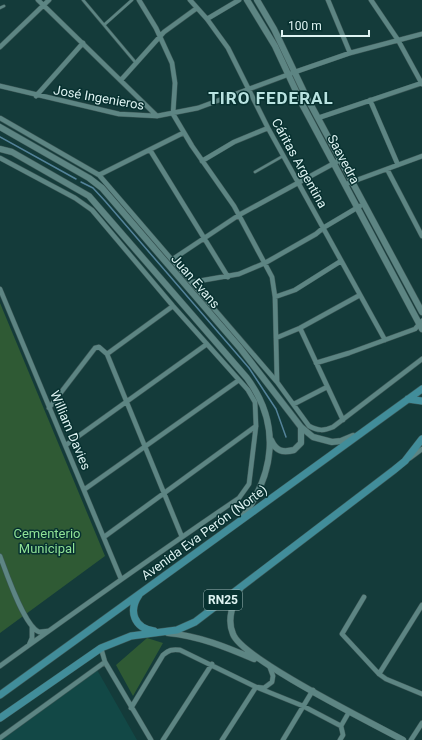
<svg xmlns="http://www.w3.org/2000/svg" width="422" height="740" font-family="Roboto,sans-serif">
	<style>
		.built { fill: #124846 }
		.green { fill: #2f5a34 }
		.lines { fill: none; stroke-linecap: round; stroke-linejoin: round }
		.stream { stroke: #54839a; stroke-width: 1.5 }
		.lane-casing { stroke: #3c5857; stroke-width: 3.5 }
		.street-casing { stroke: #3c5857; stroke-width: 5.5 }
		.secondary-casing { stroke: #3c5857; stroke-width: 7 }
		.primary-casing { stroke: #3c5857; stroke-width: 8 }
		.lane { stroke: #5d8583; stroke-width: 2.5 }
		.street { stroke: #5d8583; stroke-width: 4.5 }
		.secondary { stroke: #5d8583; stroke-width: 6 }
		.primary { stroke: #418d9a; stroke-width: 7 }
		.labels { text-anchor: middle; stroke-width: 3; stroke-linejoin: round; paint-order: stroke }
		.shield { fill: #073130; stroke: #9eb9b8; stroke-width: 1 }
		.shield-label { font-size: 12px; font-weight: bold; fill: #def3f2 }
		.street-label { font-size: 13px; fill: #def3f2; stroke: #073130 }
		.park-label { font-size: 13px; fill: #8fe196; stroke: #073130 }
		.district-label { font-size: 17px; font-weight: bold; letter-spacing: 1px; fill: #b9e3e1; stroke: #073130 }
	</style>
	<rect width="100%" height="100%" fill="#143b3a"/>
	<path class="built" d="M96,668l41,72h-137z"/>
	<path class="green" d="M0,303l105,253 -105,77z
		M147,638l16,5 -30,53 -17,-31z"/>
	<g class="lines">
		<path class="stream" d="M0,137l76,42
			M81,182l12,6 12,13 144,167 27,41 10,28"/>
		<defs>
			<path id="lane" d="M83,0l53,63
				M0,8l4,-2
				M104,25l28,-25
				M255,172l28,-16"/>
			<path id="street" d="M38,0l119,116
				M139,0l17,28 16,35 3,20 -2,31 19,32 42,60 38,71 3,20 2,84
				M190,0l17,19 21,29 40,80 117,212
				M328,0l22,53
				M371,0l27,40 24,44
				M207,19l32,-19
				M0,47l49,-47
				M121,80l43,-48 33,-24
				M0,86l119,28 38,2 41,-8 97,-36 55,-19 72,-19
				M36,96l47,-53
				M370,100l28,65
				M0,118l99,57 178,207 32,44c9,5 15,5 24,1l89,-68
				M318,118l104,-35
				M150,150l78,127
				M0,158l75,40 17,12 81,96 75,84 7,12 1,24 -7,58 -10,14c-81,55 -160,111 -239,168
				M202,161l32,-19 34,-14
				M387,169l35,67
				M99,175l84,-42
				M346,184l76,-28
				M173,259l66,-44 101,-55
				M193,282l46,-8 26,-11 51,-29 7,-6 37,-22
				M0,289l121,290
				M275,297l20,-7 46,-29
				M300,328l43,92
				M276,338l24,-10 60,-33
				M107,354l75,183
				M316,363l33,-10 66,-24 7,-8
				M294,404l33,-17
				M49,408l46,-60 4,-1 8,7 66,-48
				M66,445l141,-101
				M410,458l12,-9
				M85,489l154,-109
				M104,537l152,-111
				M0,556c6,16 24,70 39,76l9,-1
				M364,597l-22,37 37,40 7,5 36,15
				M29,645l3,-7v-11
				M105,662l46,78
				M379,674l43,-69
				M131,708l32,-53c6,-5 9,-6 17,-5l76,37 47,19 38,20
				M0,738l105,-76 -4,-14
				M163,740l49,-76
				M222,740l34,-53 8,1 8,-6 1,-6 -4,-11
				M283,740l30,-50
				M340,740l3,-5 -2,-9 8,-14
				M411,740l11,-17"/>
			<path id="secondary" d="M247,0l28,46 27,58 120,225
				M257,0l17,29 31,65 117,218
				M0,127l89,51 13,10 138,160 61,79 12,10 19,5 9,-1 12,-5
				M0,149l12,3 77,44 158,182c34,46 28,95 -5,140
				M271,440c5,11 11,13 23,10l7,-7v-16
				M241,587c-7,15 -15,31 -8,47 9,25 141,90 170,106
				M168,633c31,3 58,14 86,26"/>
			<path id="primary" d="M408,399l14,2
				M139,595c-11,16 -5,33 15,36
				M0,695l422,-306
				M0,718l101,-70 30,-12 46,-6 18,-8 199,-152 11,-9 17,-22"/>
		</defs>
		<use href="#lane" class="lane-casing"/>
		<use href="#street" class="street-casing"/>
		<use href="#secondary" class="secondary-casing"/>
		<use href="#primary" class="primary-casing"/>
		<use href="#lane" class="lane"/>
		<use href="#street" class="street"/>
		<use href="#secondary" class="secondary"/>
		<use href="#primary" class="primary"/>
	</g>
	<g class="labels">
		<rect class="shield" x="204" y="590" width="38" height="20" rx="3"/>
		<g class="shield-label">
			<text x="223" y="604">RN25</text>
		</g>
		<g class="street-label">
			<text transform="translate(99 97) rotate(10)" y="5">José Ingenieros</text>
			<text transform="translate(344 159) rotate(62)" y="5">Saavedra</text>
			<text transform="translate(300 163) rotate(61)" y="5">Cáritas Argentina</text>
			<text transform="translate(196 281) rotate(49)" y="5">Juan Evans</text>
			<text transform="translate(71 430) rotate(67)" y="5">William Davies</text>
			<text transform="translate(204 532) rotate(-36)" y="5">Avenida Eva Perón (Norte)</text>
		</g>
		<g class="park-label">
			<text x="47" y="538">Cementerio<tspan x="47" dy="15">Municipal</tspan></text>
		</g>
		<g class="district-label">
			<text x="271" y="104">TIRO FEDERAL</text>
		</g>
	</g>
	<path d="M282 30v6h87v-6" fill="none" stroke="#def3f2" stroke-width="2"/>
	<text x="288" y="30" font-size="12" fill="#def3f2" stroke="#073130" stroke-width="3" paint-order="stroke">100 m</text>
</svg>
